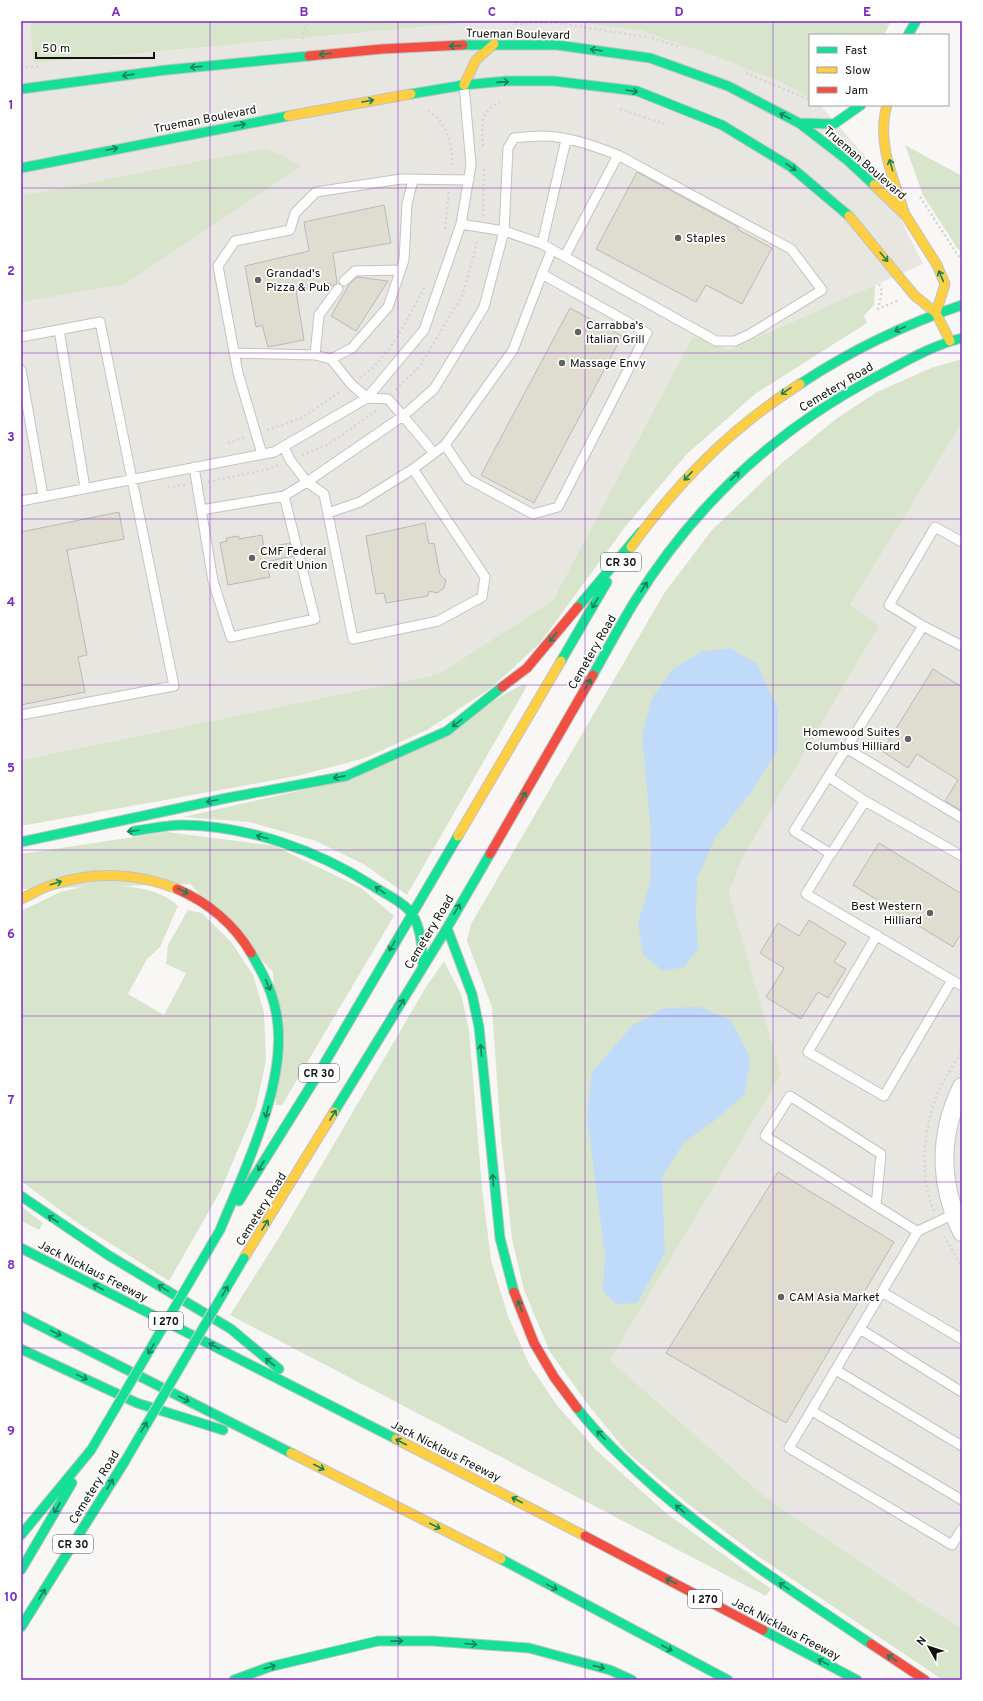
<svg xmlns="http://www.w3.org/2000/svg" width="983" height="1701" font-family="Overpass,sans-serif">
	<style>
		.built { fill: #e8e6e1 }
		.green { fill: #d9e4cd }
		.water { fill: #bfdbf9 }
		.building { fill: #dfdcd0; stroke: #bab9b8 }
		.lines { fill: none; stroke-linecap: round; stroke-linejoin: round }
		.lane-casing { stroke: #c4c3c2; stroke-width: 11 }
		.street-casing { stroke: #c4c3c2; stroke-width: 20 }
		.fast-casing { stroke: #c4c3c2; stroke-width: 11 }
		.slow-casing { stroke: #c4c3c2; stroke-width: 11 }
		.jam-casing { stroke: #c4c3c2; stroke-width: 11 }
		.path { stroke: #d5d5d4; stroke-width: 2.5; stroke-dasharray: 2 3; stroke-linecap: butt }
		.lane { stroke: #fefefe; stroke-width: 9 }
		.street { stroke: #fefefe; stroke-width: 18 }
		.fast { stroke: #16e098; stroke-width: 9 }
		.slow { stroke: #ffcf43; stroke-width: 9 }
		.jam { stroke: #f24e42; stroke-width: 9 }
		.fast-bridge-casing { stroke: #d2d1d1; stroke-width: 11; stroke-linecap: butt }
		.fast-bridge { stroke: #16e098; stroke-width: 9 }
		.oneway { stroke: #14835b }
		.grid { fill: none; stroke: #7b2cbf; stroke-width: 1; stroke-opacity: 0.55 }
		.poi-dot { fill: #626261; stroke: #fff; stroke-width: 1.5 }
		.labels { text-anchor: middle; stroke-width: 3.5; stroke-linejoin: round; paint-order: stroke }
		.shield { fill: #fff; stroke: #595958; stroke-width: 1 }
		.shield-label { font-size: 11px; font-weight: bold; fill: #121211 }
		.street-label { font-size: 12px; fill: #121211; stroke: #fff }
		.poi-label { font-size: 12px; fill: #121211; stroke: #fff; text-anchor: start }
		.neatline { fill: none; stroke: #7b2cbf; stroke-width: 1.5 }
		.grid-label { font-size: 13px; text-anchor: middle; font-weight: bold; fill: #7b2cbf }
	</style>
	<rect width="100%" height="100%" fill="#f8f7f6"/>
	<path class="built" d="M21,21h9l3,42 444,-41h99l66,9 75,26 68,27 25,14v7h10l54,61 49,98 -194,86 -36,-14 -140,264 -114,74 -418,86z
		M962,423v1205l-26,-15 -171,-116 -155,-137 171,-285 -52,-182 13,-34 137,-233 -29,-21z"/>
	<path class="green" d="M30,21h861l-7,14h-74v63l-25,-14 -68,-27 -75,-26 -66,-9h-99l-444,41z
		M905,145l57,31v77l-5,-5 -34,-53z
		M267,148l34,18 -176,118 -104,18v-106z
		M875,285l-1,20 -10,11 3,7 -112,71 -68,60 -62,73 -85,116 -49,45 -64,42 -62,28 -68,18 -276,50v-66l418,-86 114,-74 140,-264 36,14z
		M962,359v64l-112,182 29,21 -137,233 -13,34 52,182 -171,285 155,137 171,116 26,15v52h-19l-184,-123 -71,-53 -60,-51 -39,-47 -39,-54 -26,-62 -12,-51 -11,-101 -9,-131 -25,-66 4,-17 194,-332 47,-62 71,-68 53,-43 41,-27 54,-24z
		M523,684l4,2 -120,209 -42,-30 -49,-24 -66,-19 -67,-5 172,-39z
		M167,832l108,14 86,42 33,28 -112,189h-6l-3,-133 -83,-88 -169,5v-35z
		M91,885c26,0 69,1 87,21l-18,41 -13,12 -19,35 36,21 22,-42 -20,-9 2,-19 20,-35 14,3 30,30 21,32 11,37 2,48 -10,47 -35,83 -52,91 -94,-60 -54,-40v-270l39,-19z
		M444,961l17,33 8,36 13,158 9,72 17,56 21,48 27,40 40,46 70,63 105,76 -5,7 -536,-281 50,-79 146,-249z
		M21,1206l22,17 -4,7 -18,-9z"/>
	<path class="water" d="M730,648l27,16 21,45 -1,42 -25,40 -37,47 -18,41 -1,37 2,33 -14,18 -21,4 -20,-16 -5,-32 13,-43v-47l-9,-98 10,-37 21,-29 28,-17z
		M700,1007l31,13 19,38 -5,36 -27,24 -34,24 -22,35 3,76 -28,50 -21,1 -13,-13 2,-36 -18,-138 5,-45 40,-46 32,-18z"/>
	<path class="building" d="M637,172l101,55 -1,2 35,19 -30,56 -36,-19 -10,17 -100,-53z
		M384,205l7,38 -58,10 4,30 -4,3 -5,-3 -32,8 8,49 -36,7 -6,-22 -6,2 -11,-61 64,-15 -5,-29z
		M357,277l31,4 -32,50 -25,-15 18,-31z
		M570,308l52,28 -88,167 -53,-28z
		M119,512l5,27 -57,11 20,105 -9,2 7,35 -64,13v-173z
		M425,523l4,21 5,-1 6,32 6,5 -2,8 -7,5 -8,-2 -1,5 -42,7 -2,-10 -8,1 -10,-58z
		M262,535l2,13 26,-5 3,13 -27,6 4,15 -42,8 -8,-42 7,-2 -1,-3 13,-2v3z
		M933,669l29,18v124l-17,-10 13,-21 -41,-26 -9,14 -26,-17z
		M879,843l83,51v38l-9,15 -100,-62z
		M809,920l37,23 -12,19 12,7 -18,29 -10,-6 -17,27 -35,-22 18,-29 -24,-15 18,-30 21,13z
		M778,1172l116,70 -108,181 -120,-70z"/>
	<g class="lines">
		<defs>
			<path id="lane" d="M413,180l-6,24 -3,56 -16,47 -36,41 -21,11 20,25 16,14 21,1 15,17 31,-27 50,-82 20,-76 4,-83 6,-10c9,-1 19,-2 28,-2 26,0 52,10 76,19
				M461,224l43,7 38,13 174,97h19l15,-7 72,-44 -31,-41 -173,-94 -53,101
				M542,244l24,-104
				M344,281l11,-10 45,-1
				M59,330l26,158
				M21,337l79,-15 74,364 -153,29
				M234,353l81,2 16,4
				M315,355l4,-40 19,-26
				M21,370l22,126
				M445,445l68,-95 29,-76
				M434,453l-31,-37 -96,66 17,12 29,145 85,-18 44,-24 3,-20 -72,-108 32,-24 23,34 65,35 25,-7 89,-174 -105,-59 10,-25
				M262,454l-24,-81 -20,-107 17,-25 55,-11 5,-17 21,-21 85,-13 68,1
				M194,467l19,114 18,56 84,-18 -31,-123 23,-14 -17,-22 -6,-13
				M21,501l253,-49 93,-54 57,-68 37,-106 10,-59 -7,-80
				M201,510l83,-14
				M328,513l32,-11 53,-33
				M962,542l-27,-15 -46,78 34,21 -129,205 37,23 34,-53 97,55
				M923,626l39,20
				M846,748l116,70
				M829,777l36,24
				M831,853l-25,41 156,92
				M877,935l-69,117 76,44 68,-116
				M876,1206l5,-52 -91,-58 -25,40 153,96
				M954,1214l-36,17 -129,217 163,97 10,-16
				M882,1292l80,47
				M860,1329l102,63
				M836,1370l126,76
				M812,1411l150,89"/>
			<path id="street" d="M962,1087c-24,49 -23,96 0,145"/>
			<path id="fast" d="M908,35l8,-14
				M463,45h94l93,13 78,28 71,37 48,37 27,25
				M21,89l145,-19 143,-14
				M411,94l53,-9 42,-4h48l83,10 85,34 69,42 58,49
				M799,123l35,1 27,-19
				M21,168l267,-52
				M800,384c50,-33 106,-60 162,-79
				M578,607l63,-75
				M561,661l46,-79
				M593,675c14,-25 27,-50 42,-74 60,-96 139,-170 239,-223 29,-15 56,-32 88,-40
				M134,831c16,-2 32,-6 48,-6 67,1 135,25 191,61 12,8 31,16 39,28 10,16 10,35 11,53
				M21,842l206,-44 119,-22 101,-45 55,-44
				M447,928l25,66 7,33 21,211 14,54
				M334,1112l113,-184 43,-74
				M21,1196l87,59 123,74 48,40
				M239,1201l81,-130 138,-235
				M220,1230c25,-61 70,-152 56,-218 -4,-22 -14,-40 -25,-59
				M21,1248l375,191
				M21,1316l270,137
				M21,1349l116,54 86,27
				M577,1408c24,31 53,58 83,84 66,56 139,104 211,152
				M21,1535l70,-85
				M501,1559l227,121
				M21,1570l51,-87
				M21,1627l104,-166
				M763,1630l94,50
				M234,1680l35,-13 109,-26h54l97,7 81,22 22,10"/>
			<path id="slow" d="M464,85l12,-25 18,-16
				M887,105c-11,38 7,74 18,110
				M288,116l123,-22
				M874,185l32,31 31,49 8,19 -9,29
				M849,216l65,79 22,18 14,28
				M631,547c48,-66 100,-119 169,-163
				M458,836l103,-175
				M21,899c11,-5 22,-12 34,-15 40,-13 83,-11 122,5
				M244,1258l90,-146
				M396,1439l189,97
				M291,1453l210,106"/>
			<path id="jam" d="M309,56l73,-7 81,-4
				M502,687l25,-19 51,-61
				M490,854l103,-179
				M177,889c30,13 57,35 74,64
				M514,1292l20,51 20,34 23,31
				M585,1536l178,94
				M871,1644l54,36"/>
		</defs>
		<use href="#lane" class="lane-casing"/>
		<use href="#street" class="street-casing"/>
		<use href="#fast" class="fast-casing"/>
		<use href="#slow" class="slow-casing"/>
		<use href="#jam" class="jam-casing"/>
		<path class="path" d="M515,24l42,-1 90,14
			M652,38l26,8
			M302,39l1,-8 6,-10
			M21,68l19,-2
			M746,73l64,27
			M620,109l44,15
			M428,111c18,8 26,38 24,56
			M483,146c-1,-23 -4,-34 19,-45
			M920,197l37,57 5,5
			M483,216l1,-49
			M445,229l4,-39
			M879,284l3,7 -4,18 19,-8
			M360,378c30,-21 47,-58 64,-90
			M396,390l24,-24 43,-72 15,-55
			M267,430l35,-12 39,-27
			M228,443l17,-6
			M302,455l25,-10 49,-34
			M208,482l60,-13 11,-4
			M168,487l17,-2
			M934,1211c-17,-39 -10,-91 9,-129 6,-10 13,-21 19,-31
			M944,1236l18,31"/>
		<use href="#lane" class="lane"/>
		<use href="#street" class="street"/>
		<use href="#fast" class="fast"/>
		<use href="#slow" class="slow"/>
		<use href="#jam" class="jam"/>
		<defs>
			<path id="fast-bridge" d="M91,1450l129,-220
				M125,1461l119,-203"/>
		</defs>
		<use href="#fast-bridge" class="fast-bridge-casing"/>
		<use href="#fast-bridge" class="fast-bridge"/>
	</g>
	<defs><path id="oneway-shaft" d="M-6 0H5M1.5-3L5.5 0L1.5 3" fill="none" stroke-width="1.6" stroke-linecap="round" stroke-linejoin="round"/></defs>
	<g class="oneway">
		<use href="#oneway-shaft" transform="translate(455 46) rotate(178)"/>
		<use href="#oneway-shaft" transform="translate(596 50) rotate(-172)"/>
		<use href="#oneway-shaft" transform="translate(325 54) rotate(174)"/>
		<use href="#oneway-shaft" transform="translate(196 67) rotate(174)"/>
		<use href="#oneway-shaft" transform="translate(128 75) rotate(172)"/>
		<use href="#oneway-shaft" transform="translate(503 82) rotate(-4)"/>
		<use href="#oneway-shaft" transform="translate(632 91) rotate(9)"/>
		<use href="#oneway-shaft" transform="translate(368 101) rotate(-10)"/>
		<use href="#oneway-shaft" transform="translate(785 116) rotate(-153)"/>
		<use href="#oneway-shaft" transform="translate(240 125) rotate(-11)"/>
		<use href="#oneway-shaft" transform="translate(112 149) rotate(-11)"/>
		<use href="#oneway-shaft" transform="translate(891 165) rotate(-106)"/>
		<use href="#oneway-shaft" transform="translate(791 167) rotate(35)"/>
		<use href="#oneway-shaft" transform="translate(884 257) rotate(50)"/>
		<use href="#oneway-shaft" transform="translate(941 276) rotate(-113)"/>
		<use href="#oneway-shaft" transform="translate(900 329) rotate(156)"/>
		<use href="#oneway-shaft" transform="translate(786 391) rotate(146)"/>
		<use href="#oneway-shaft" transform="translate(688 476) rotate(133)"/>
		<use href="#oneway-shaft" transform="translate(735 476) rotate(-43)"/>
		<use href="#oneway-shaft" transform="translate(644 587) rotate(-57)"/>
		<use href="#oneway-shaft" transform="translate(595 603) rotate(121)"/>
		<use href="#oneway-shaft" transform="translate(553 637) rotate(130)"/>
		<use href="#oneway-shaft" transform="translate(588 684) rotate(-60)"/>
		<use href="#oneway-shaft" transform="translate(457 723) rotate(142)"/>
		<use href="#oneway-shaft" transform="translate(339 777) rotate(169)"/>
		<use href="#oneway-shaft" transform="translate(523 797) rotate(-60)"/>
		<use href="#oneway-shaft" transform="translate(212 801) rotate(168)"/>
		<use href="#oneway-shaft" transform="translate(133 831) rotate(173)"/>
		<use href="#oneway-shaft" transform="translate(262 837) rotate(-165)"/>
		<use href="#oneway-shaft" transform="translate(56 883) rotate(-17)"/>
		<use href="#oneway-shaft" transform="translate(380 890) rotate(-145)"/>
		<use href="#oneway-shaft" transform="translate(183 891) rotate(26)"/>
		<use href="#oneway-shaft" transform="translate(457 909) rotate(-60)"/>
		<use href="#oneway-shaft" transform="translate(392 946) rotate(120)"/>
		<use href="#oneway-shaft" transform="translate(268 985) rotate(66)"/>
		<use href="#oneway-shaft" transform="translate(401 1004) rotate(-59)"/>
		<use href="#oneway-shaft" transform="translate(481 1050) rotate(-95)"/>
		<use href="#oneway-shaft" transform="translate(267 1112) rotate(105)"/>
		<use href="#oneway-shaft" transform="translate(333 1115) rotate(-58)"/>
		<use href="#oneway-shaft" transform="translate(261 1166) rotate(122)"/>
		<use href="#oneway-shaft" transform="translate(493 1180) rotate(-95)"/>
		<use href="#oneway-shaft" transform="translate(53 1219) rotate(-147)"/>
		<use href="#oneway-shaft" transform="translate(265 1225) rotate(-58)"/>
		<use href="#oneway-shaft" transform="translate(98 1287) rotate(-153)"/>
		<use href="#oneway-shaft" transform="translate(163 1288) rotate(-149)"/>
		<use href="#oneway-shaft" transform="translate(225 1291) rotate(-59)"/>
		<use href="#oneway-shaft" transform="translate(520 1306) rotate(-111)"/>
		<use href="#oneway-shaft" transform="translate(56 1333) rotate(27)"/>
		<use href="#oneway-shaft" transform="translate(214 1346) rotate(-153)"/>
		<use href="#oneway-shaft" transform="translate(151 1349) rotate(120)"/>
		<use href="#oneway-shaft" transform="translate(270 1362) rotate(-141)"/>
		<use href="#oneway-shaft" transform="translate(82 1377) rotate(25)"/>
		<use href="#oneway-shaft" transform="translate(184 1399) rotate(27)"/>
		<use href="#oneway-shaft" transform="translate(144 1427) rotate(-59)"/>
		<use href="#oneway-shaft" transform="translate(601 1435) rotate(-133)"/>
		<use href="#oneway-shaft" transform="translate(401 1442) rotate(-153)"/>
		<use href="#oneway-shaft" transform="translate(319 1467) rotate(27)"/>
		<use href="#oneway-shaft" transform="translate(110 1484) rotate(-58)"/>
		<use href="#oneway-shaft" transform="translate(517 1500) rotate(-153)"/>
		<use href="#oneway-shaft" transform="translate(57 1508) rotate(120)"/>
		<use href="#oneway-shaft" transform="translate(680 1509) rotate(-139)"/>
		<use href="#oneway-shaft" transform="translate(435 1526) rotate(27)"/>
		<use href="#oneway-shaft" transform="translate(671 1581) rotate(-152)"/>
		<use href="#oneway-shaft" transform="translate(784 1586) rotate(-146)"/>
		<use href="#oneway-shaft" transform="translate(552 1587) rotate(28)"/>
		<use href="#oneway-shaft" transform="translate(42 1594) rotate(-58)"/>
		<use href="#oneway-shaft" transform="translate(397 1641) rotate(-1)"/>
		<use href="#oneway-shaft" transform="translate(471 1644) rotate(5)"/>
		<use href="#oneway-shaft" transform="translate(667 1648) rotate(28)"/>
		<use href="#oneway-shaft" transform="translate(892 1658) rotate(-146)"/>
		<use href="#oneway-shaft" transform="translate(823 1662) rotate(-152)"/>
		<use href="#oneway-shaft" transform="translate(270 1667) rotate(-17)"/>
		<use href="#oneway-shaft" transform="translate(599 1667) rotate(15)"/>
	</g>
	<path class="grid" d="M210,21v1659M398,21v1659M585,21v1659M773,21v1659M21,188h941M21,353h941M21,519h941M21,685h941M21,850h941M21,1016h941M21,1182h941M21,1348h941M21,1513h941"/>
	<g class="poi-dot">
		<circle cx="678" cy="238" r="4"/>
		<circle cx="258" cy="280" r="4"/>
		<circle cx="578" cy="332" r="4"/>
		<circle cx="562" cy="363" r="4"/>
		<circle cx="252" cy="558" r="4"/>
		<circle cx="908" cy="739" r="4"/>
		<circle cx="930" cy="913" r="4"/>
		<circle cx="781" cy="1297" r="4"/>
	</g>
	<g class="labels">
		<g class="shield">
			<rect x="601" y="553" width="40" height="18" rx="3"/>
			<rect x="299" y="1064" width="40" height="18" rx="3"/>
			<rect x="149" y="1312" width="34" height="18" rx="3"/>
			<rect x="53" y="1535" width="40" height="18" rx="3"/>
			<rect x="688" y="1590" width="34" height="18" rx="3"/>
		</g>
		<g class="shield-label">
			<text x="621" y="566">CR 30</text>
			<text x="319" y="1077">CR 30</text>
			<text x="166" y="1325">I 270</text>
			<text x="73" y="1548">CR 30</text>
			<text x="705" y="1603">I 270</text>
		</g>
		<g class="street-label">
			<text transform="translate(518 34) rotate(1)" y="4">Trueman Boulevard</text>
			<text transform="translate(205 119) rotate(-11)" y="4">Trueman Boulevard</text>
			<text transform="translate(865 163) rotate(41)" y="4">Trueman Boulevard</text>
			<text transform="translate(836 387) rotate(-31)" y="4">Cemetery Road</text>
			<text transform="translate(592 652) rotate(-60)" y="4">Cemetery Road</text>
			<text transform="translate(429 932) rotate(-59)" y="4">Cemetery Road</text>
			<text transform="translate(261 1209) rotate(-58)" y="4">Cemetery Road</text>
			<text transform="translate(93 1271) rotate(27)" y="4">Jack Nicklaus Freeway</text>
			<text transform="translate(446 1451) rotate(27)" y="4">Jack Nicklaus Freeway</text>
			<text transform="translate(94 1487) rotate(-58)" y="4">Cemetery Road</text>
			<text transform="translate(786 1629) rotate(28)" y="4">Jack Nicklaus Freeway</text>
		</g>
		<g class="poi-label">
			<text x="686" y="242">Staples</text>
			<text x="266" y="277">Grandad's<tspan x="266" dy="14">Pizza &amp; Pub</tspan></text>
			<text x="586" y="329">Carrabba's<tspan x="586" dy="14">Italian Grill</tspan></text>
			<text x="570" y="367">Massage Envy</text>
			<text x="260" y="555">CMF Federal<tspan x="260" dy="14">Credit Union</tspan></text>
			<text x="900" y="736" text-anchor="end">Homewood Suites<tspan x="900" dy="14">Columbus Hilliard</tspan></text>
			<text x="922" y="910" text-anchor="end">Best Western<tspan x="922" dy="14">Hilliard</tspan></text>
			<text x="789" y="1301">CAM Asia Market</text>
		</g>
	</g>
	<rect width="983" height="1701" fill="none" stroke="#ffffff" stroke-width="44"/>
	<rect x="809" y="34" width="140" height="72" fill="#ffffff" stroke="#a0a0a0"/>
	<rect x="817" y="47" width="20" height="6" fill="#16e098" stroke="#a0a0a0"/>
	<text x="845" y="54" font-size="12" fill="#121211">Fast</text>
	<rect x="817" y="67" width="20" height="6" fill="#ffcf43" stroke="#a0a0a0"/>
	<text x="845" y="74" font-size="12" fill="#121211">Slow</text>
	<rect x="817" y="87" width="20" height="6" fill="#f24e42" stroke="#a0a0a0"/>
	<text x="845" y="94" font-size="12" fill="#121211">Jam</text>
	<g transform="translate(929 1647) rotate(309)" stroke="#ffffff" stroke-width="3" paint-order="stroke">
	<path d="M0-3L7 15L0 10L-7 15Z" fill="#121211"/>
	<text y="-6" font-size="11" font-weight="bold" text-anchor="middle" fill="#121211">N</text>
	</g>
	<path d="M36 52v6h118v-6" fill="none" stroke="#121211" stroke-width="2"/>
	<text x="42" y="52" font-size="12" fill="#121211" stroke="#ffffff" stroke-width="3" paint-order="stroke">50 m</text>
	<rect x="22" y="22" width="939" height="1657" class="neatline"/>
	<g class="grid-label">
		<text x="116" y="16">A</text>
		<text x="304" y="16">B</text>
		<text x="492" y="16">C</text>
		<text x="679" y="16">D</text>
		<text x="867" y="16">E</text>
		<text x="11" y="109">1</text>
		<text x="11" y="275">2</text>
		<text x="11" y="441">3</text>
		<text x="11" y="606">4</text>
		<text x="11" y="772">5</text>
		<text x="11" y="938">6</text>
		<text x="11" y="1104">7</text>
		<text x="11" y="1269">8</text>
		<text x="11" y="1435">9</text>
		<text x="11" y="1601">10</text>
	</g>
</svg>
